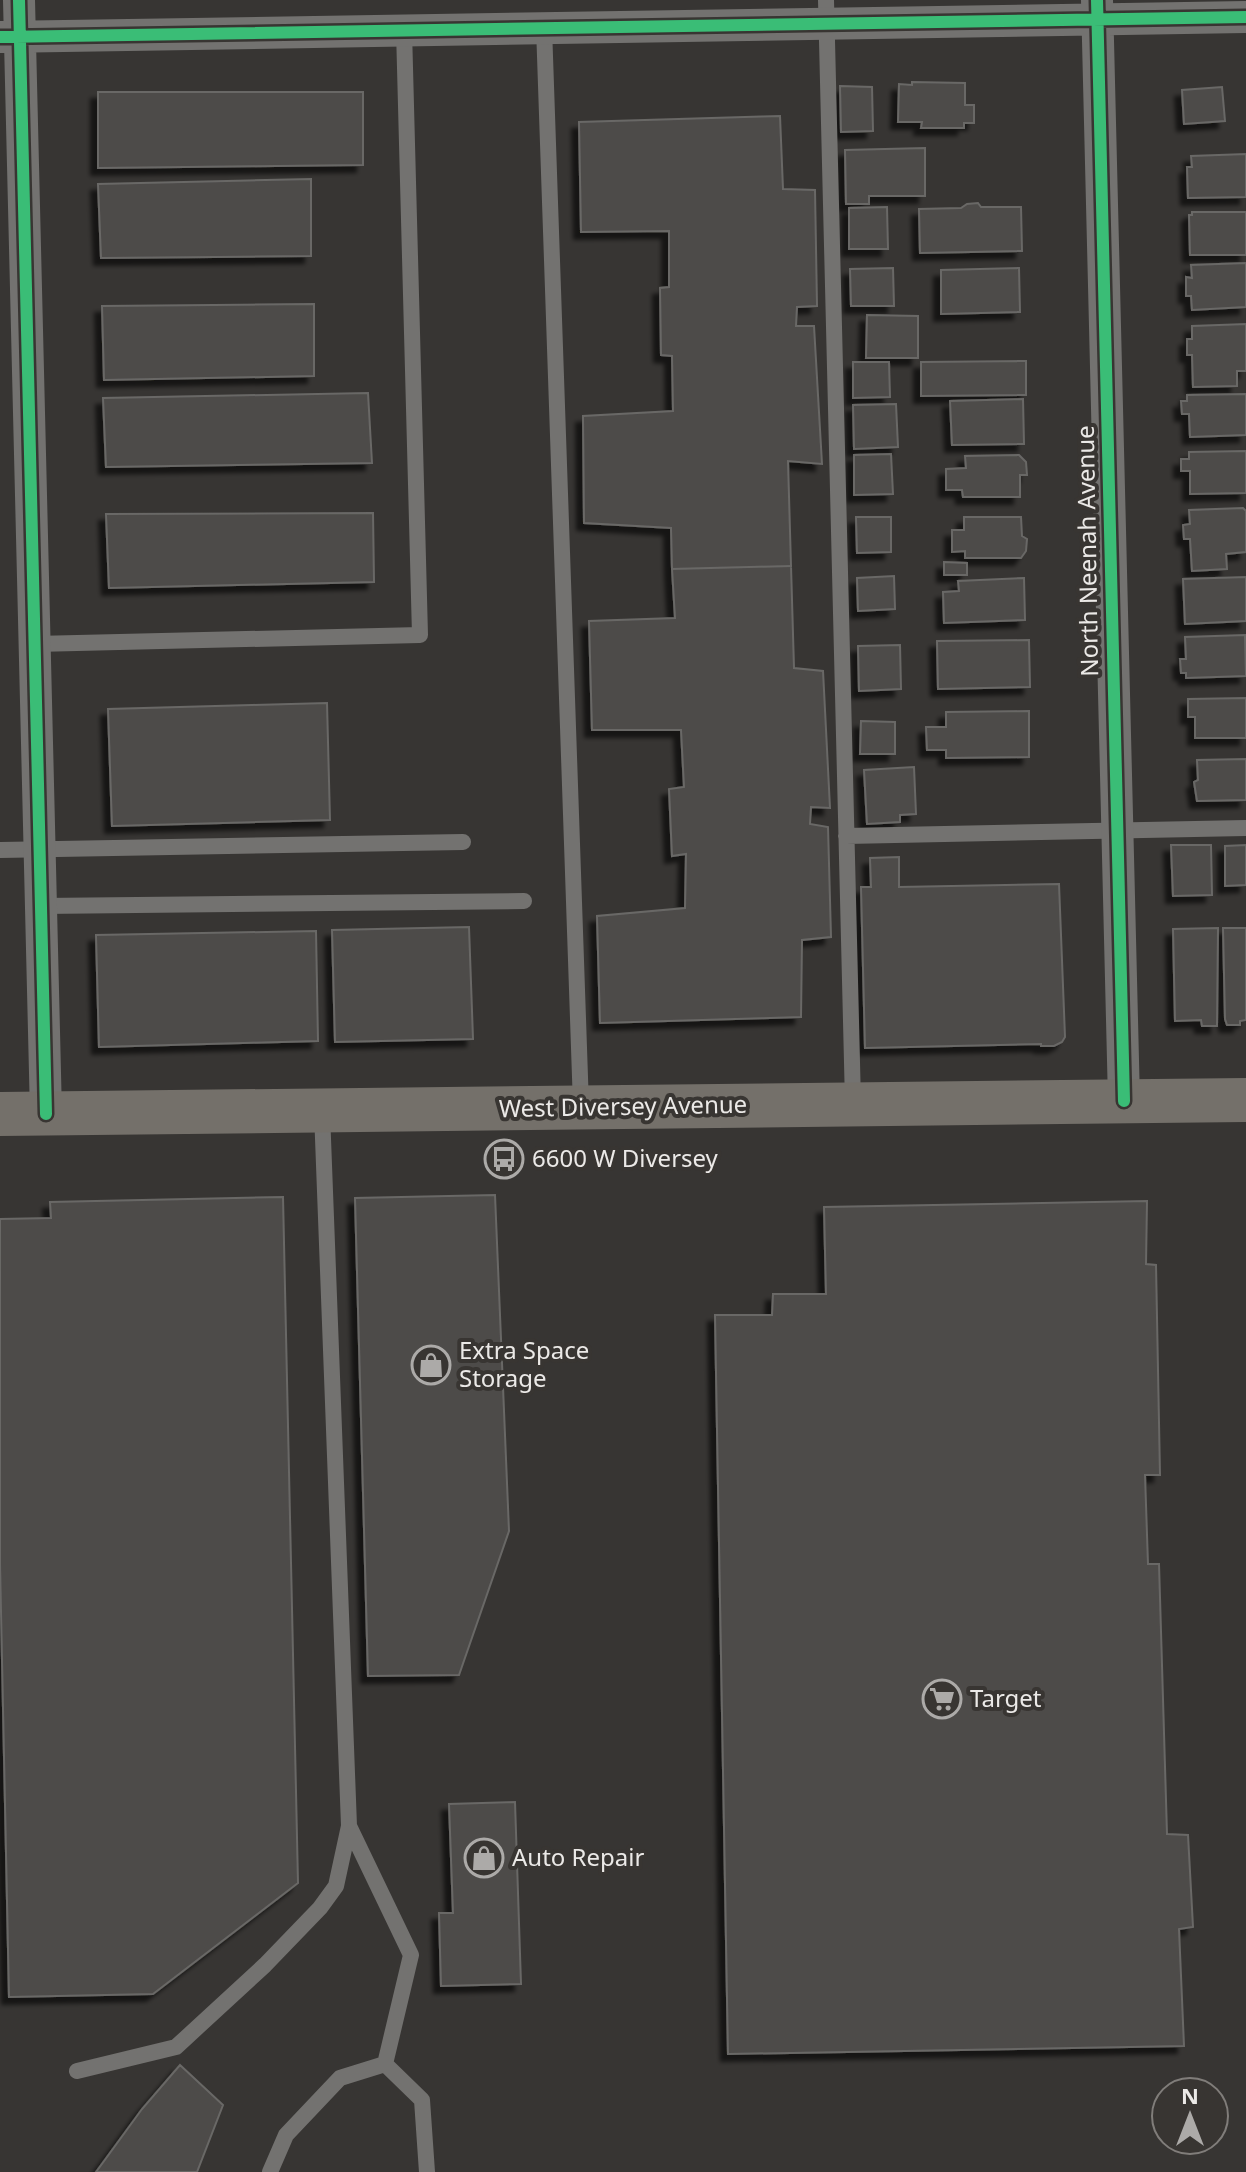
<svg xmlns="http://www.w3.org/2000/svg" width="1246" height="2172" font-family="'Noto Sans',sans-serif">
	<style>
		.building { fill: #4d4b4a; stroke: #696866; stroke-width: 2; filter: url(#shadow) }
		.lines { fill: none; stroke-linecap: round; stroke-linejoin: round }
		.service { stroke: #737270; stroke-width: 16 }
		.minor { stroke: #737270; stroke-width: 32 }
		.secondary { stroke: #74706a; stroke-width: 44 }
		.cycleway-casing { stroke: #383532; stroke-width: 17 }
		.cycleway { stroke: #3abd76; stroke-width: 12 }
		.labels { text-anchor: middle; stroke-width: 8; stroke-linejoin: round; paint-order: stroke }
		.street-label { font-size: 24px; fill: #ebe9e7; stroke: #383532 }
		.poi-label { font-size: 24px; fill: #ebe9e7; stroke: #383532; text-anchor: start }
	</style>
	<defs>
		<filter id="shadow"><feDropShadow dx="-7" dy="7" stdDeviation="2" flood-color="#0009"/></filter>
	</defs>
	<rect width="100%" height="100%" fill="#373533"/>
	<path class="building" d="M912,82l53,1v22h9v18h-10v5h-43l1,-6h-24l1,-38 13,1z
		M840,86l32,1 1,44 -32,1z
		M1222,87l3,34 -41,3 -2,-34z
		M98,92h265v73l-265,3z
		M780,116l3,73 32,1 2,116 -20,1 -1,19h18l8,138 -34,-3 3,105 -119,3 -1,-41 -87,-5 -1,-107 90,-5 -1,-55 -11,-1 -1,-67 9,-1v-56l-88,1 -2,-110z
		M925,148v48h-56v8h-23l-1,-54z
		M1246,154v43l-58,1 -1,-31h5l-1,-11z
		M311,179v77l-210,2 -3,-74z
		M978,203l3,4h40l1,44 -102,2 -1,-44 42,-1 6,-4z
		M887,207l1,42h-39v-41z
		M1192,212h54v43h-56l-1,-40h3z
		M1246,263v44l-54,3 -1,-14h-5v-19l6,1 -1,-13z
		M893,268l1,38h-43l-1,-37z
		M1019,268l1,44 -79,2v-44z
		M314,304v72l-210,4 -2,-74z
		M867,315l51,1v42h-52z
		M1246,324v47h-9v15l-44,1 -1,-32h-5v-16h5v-13z
		M1026,361v34l-105,1v-34z
		M853,362h36l1,35 -37,1z
		M368,393l4,70 -266,4 -3,-69z
		M1246,394v41l-56,2 -1,-23h-7l-1,-13h6v-6z
		M1023,399l1,45 -72,1 -2,-44z
		M896,404l2,43 -44,2 -1,-44z
		M1246,451v42l-56,1v-23h-9v-12h8v-7z
		M891,454l2,40 -39,1v-40z
		M1019,455l7,7 1,13h-7v22h-57l-1,-7h-16v-21l20,-1 -1,-12z
		M1243,508l3,3v41l-20,2 1,15 -35,2 -2,-32h-6l-1,-14 7,-1 -1,-14z
		M373,513l1,69 -265,6 -3,-74z
		M856,517h35v35l-34,1z
		M964,517h57l1,19 5,3 -1,12 -5,7h-56v-7l-13,1v-22h12z
		M944,562l23,1v12h-23z
		M791,566l3,102 29,3 7,137 -19,-1 -1,17 18,3 3,110 -29,3 -1,77 -201,6 -3,-107 88,-8 1,-54 -14,2 -3,-67 15,-2 -3,-57h-89l-3,-109 86,-3 -3,-49z
		M894,576l1,33 -37,2 -1,-33z
		M1246,577v44l-61,3 -2,-45z
		M1024,578l1,42 -81,3 -1,-31 16,-1 -1,-10z
		M1245,635l1,41 -60,2v-5h-5l-1,-14h6l-1,-22z
		M1029,640l1,47 -92,2 -1,-48z
		M900,645l1,44 -42,2 -1,-45z
		M1246,698v40h-51v-21h-7v-18z
		M327,703l3,117 -218,6 -4,-117z
		M1029,711v46l-83,1v-8h-19l-1,-23h20v-15z
		M861,721l34,1v32h-35z
		M1246,759v41l-49,1 -3,-19 4,-2 -1,-20z
		M914,767l2,47 -16,1v7l-33,2 -3,-54z
		M1171,845h40l1,50 -39,1z
		M1246,845v40l-21,1v-40z
		M899,857v30l160,-3 6,153 -3,5 -8,4h-13v-2l-176,4 -4,-161h10l-1,-29z
		M469,927l4,112 -138,3 -3,-112z
		M1218,928l-1,98h-15l-1,-6 -26,1 -2,-92z
		M1223,928h23v92l-6,1v4h-13l-2,-6z
		M316,931l2,110 -219,6 -3,-112z
		M495,1195l14,336 -50,144 -91,1 -13,-478z
		M283,1197l15,686 -145,111 -144,3 -9,-434v-344l51,-1 -1,-16z
		M1147,1201l-1,63 10,1 4,210h-15l3,89h11l8,270 21,1 5,92 -14,2 5,117 -456,8 -13,-739h57l1,-21h53l-2,-87z
		M515,1802l6,182 -80,2 -2,-73h14l-4,-109z
		M180,2065l43,40 -26,67h-101l46,-63z"/>
	<g class="lines">
		<path class="service" d="M826,0l27,1103
			M544,27l37,1079
			M35,644l385,-9 -16,-605
			M846,836l400,-8
			M0,850l463,-8
			M41,906l483,-5
			M349,1826l62,129 -26,109
			M77,2071l99,-24 89,-82 55,-57 16,-22 13,-60 -27,-714
			M270,2172l16,-37 54,-57 45,-14 37,36 5,72"/>
		<path class="minor" d="M19,0l27,1114
			M1097,0l27,1101
			M0,37l1246,-20"/>
		<path class="secondary" d="M0,1114l1246,-14"/>
		<defs>
			<path id="cycleway" d="M19,0l27,1114
				M1097,0l27,1101
				M0,37l1246,-20"/>
		</defs>
		<use href="#cycleway" class="cycleway-casing"/>
		<use href="#cycleway" class="cycleway"/>
	</g>
	<defs>
		<symbol id="bus-ring" viewBox="-11 -11 22 22"><circle r="9.5" fill="#383532" stroke="#acaaa8" stroke-width="1.5"/><path d="M-5-6H5V4H4V6H2V4H-2V6H-4V4H-5ZM-3.5-4V0h7V-4ZM-3.5 1.2v1.5H-2V1.2ZM2 1.2v1.5H3.5V1.2Z" fill="#acaaa8"/></symbol>
		<symbol id="shop-ring" viewBox="-11 -11 22 22"><circle r="9.5" fill="#383532" stroke="#acaaa8" stroke-width="1.5"/><path d="M-5-2.5h2.3a2.7 3.5 0 0 1 5.4 0H5L5.5 6h-11ZM-1.5-2.5h3a1.5 2.3 0 0 0-3 0Z" fill="#acaaa8"/></symbol>
		<symbol id="supermarket-ring" viewBox="-11 -11 22 22"><circle r="9.5" fill="#383532" stroke="#acaaa8" stroke-width="1.5"/><path d="M-6-5.5h2.5l.6 2H6L4.5 2H-2.5L-4.4-4H-6ZM-1.5 3.2a1.3 1.3 0 1 0 .1 0ZM3 3.2a1.3 1.3 0 1 0 .1 0Z" fill="#acaaa8"/></symbol>
	</defs>
	<g fill-rule="evenodd">
		<use href="#bus-ring" x="482" y="1137" width="44" height="44"/>
		<use href="#shop-ring" x="409" y="1343" width="44" height="44"/>
		<use href="#supermarket-ring" x="920" y="1677" width="44" height="44"/>
		<use href="#shop-ring" x="462" y="1836" width="44" height="44"/>
	</g>
	<g class="labels">
		<g class="street-label">
			<text transform="translate(1088 551) rotate(-91)" y="8">North Neenah Avenue</text>
			<text transform="translate(623 1107) rotate(-1)" y="8">West Diversey Avenue</text>
		</g>
		<g class="poi-label">
			<text x="532" y="1167">6600 W Diversey</text>
			<text x="459" y="1359">Extra Space<tspan x="459" dy="28">Storage</tspan></text>
			<text x="970" y="1707">Target</text>
			<text x="512" y="1866">Auto Repair</text>
		</g>
	</g>
	<g transform="translate(1190 2116)"><circle r="38" fill="#383532" stroke="#807d7a" stroke-width="2"/>
	<path d="M0-6L14 30L0 20L-14 30Z" fill="#acaaa8"/>
	<text y="-12" font-size="22" font-weight="bold" text-anchor="middle" fill="#ebe9e7">N</text>
	</g>
</svg>
